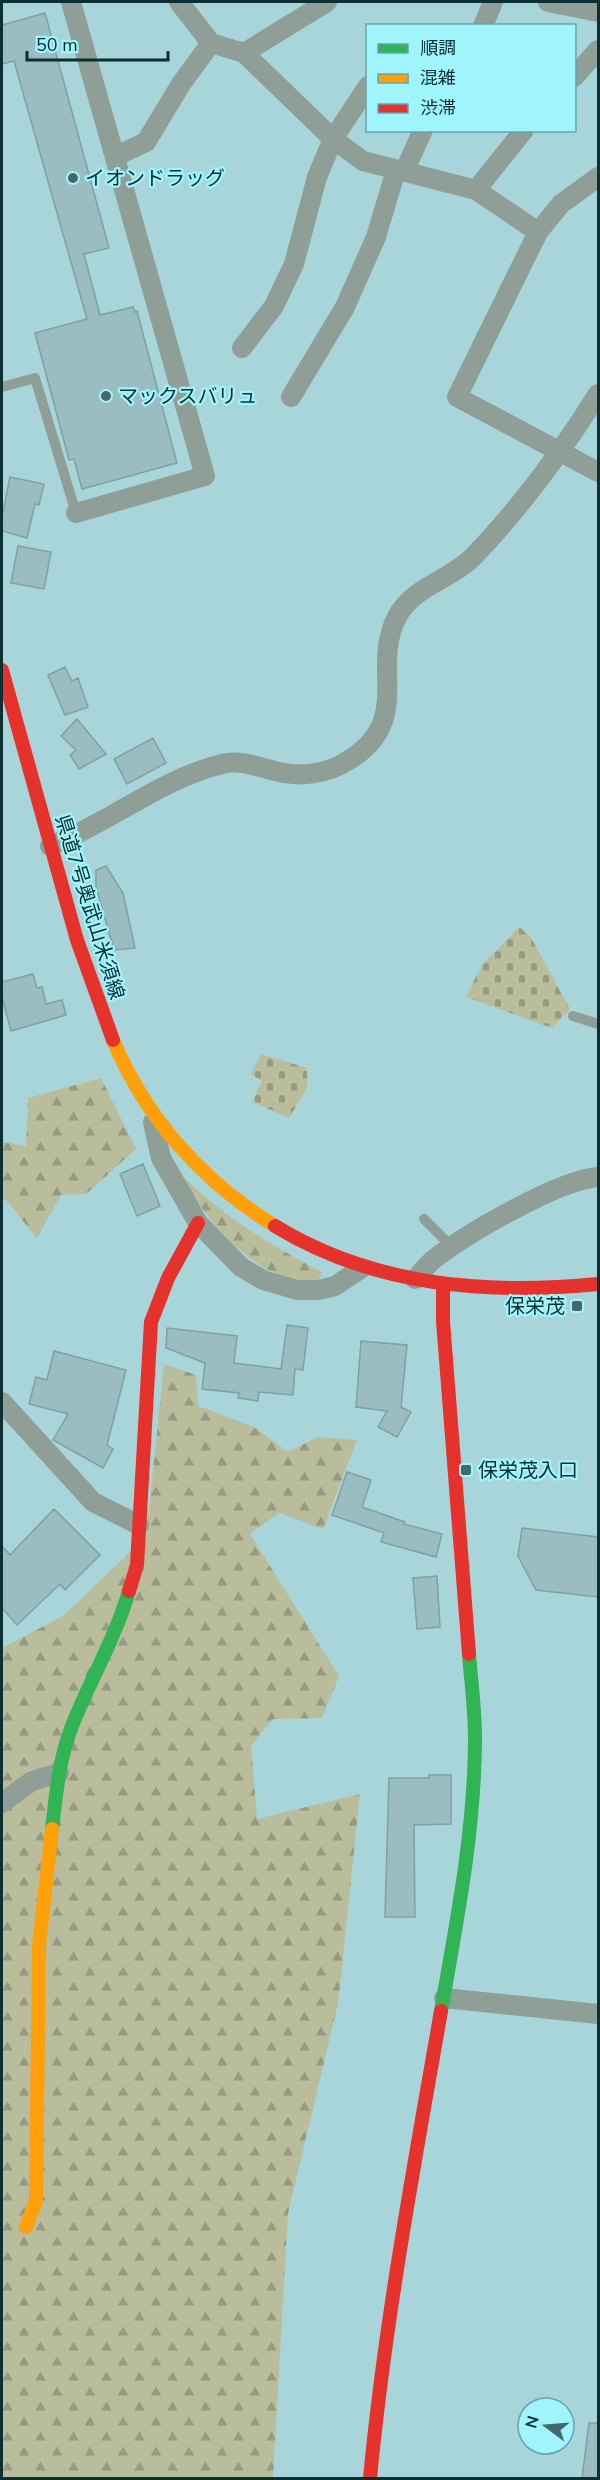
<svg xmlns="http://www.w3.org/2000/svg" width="600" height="2480" font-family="'Nunito Sans','Noto Sans JP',sans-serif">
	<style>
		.forest { fill: url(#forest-firs) }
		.cemetery { fill: url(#cemetery-stones) }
		.building { fill: #99bdc0; stroke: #7da1a4; stroke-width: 1.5 }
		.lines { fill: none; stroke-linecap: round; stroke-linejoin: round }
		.lane { stroke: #8f9e96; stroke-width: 10 }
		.street { stroke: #8f9e96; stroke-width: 20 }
		.fast { stroke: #30b455; stroke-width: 14 }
		.slow { stroke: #ff9f0a; stroke-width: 14 }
		.jam { stroke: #e5322d; stroke-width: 14 }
		.poi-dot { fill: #42696c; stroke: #a0f4fb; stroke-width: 2 }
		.labels { text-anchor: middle; stroke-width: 4.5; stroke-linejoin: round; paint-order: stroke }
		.poi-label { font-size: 20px; fill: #0b2f32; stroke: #a0f4fb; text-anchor: start }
		.street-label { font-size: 20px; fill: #0b2f32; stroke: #a0f4fb }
	</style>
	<defs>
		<pattern id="forest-firs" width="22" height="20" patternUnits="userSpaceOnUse" patternTransform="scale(1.5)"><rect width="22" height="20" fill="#babd9c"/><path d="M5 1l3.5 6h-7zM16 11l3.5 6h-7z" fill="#959a80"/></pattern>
		<pattern id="cemetery-stones" width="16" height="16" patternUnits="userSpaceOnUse" patternTransform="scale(1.5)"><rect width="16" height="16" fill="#babd9c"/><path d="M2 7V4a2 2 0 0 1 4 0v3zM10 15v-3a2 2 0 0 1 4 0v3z" fill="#959a80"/></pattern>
	</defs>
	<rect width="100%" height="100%" fill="#a8d5d9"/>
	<path class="forest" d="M101,1078l35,71 -50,45 -25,1 -24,43 -31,-38h-4v-58l24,4 2,-48z
		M183,1177c47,44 83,65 139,95l-3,9c-56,7 -114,-59 -136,-104z
		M164,1364l32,11 2,31 56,21 34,25 29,-15 40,3 -34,89 -44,-16 -29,21 89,142 -17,42 -49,1 -22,27 6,73 103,-25 -22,210 -50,209 -15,265h-271v-830l61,-32 83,-79z"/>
	<path class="cemetery" d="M519,927l11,9 40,73 -18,19 -86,-31 16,-32z
		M261,1054l46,14v20l-18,30 -37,-16 10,-21 -11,-7z"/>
	<path class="building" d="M45,13l64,235 -25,6 16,61 33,-8 2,5 2,-1 40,152 -95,26 -8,-30 -5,1 -34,-127 52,-14 -73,-258 -12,3v-39z
		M10,477l34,7 -5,21 -4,-1 -8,34 -25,-7v-14z
		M18,546l33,6 -7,37 -33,-6z
		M65,667l7,14 6,-3 10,29 -23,8 -17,-40z
		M77,719l29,35 -27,15 -9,-14 6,-5 -15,-14z
		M153,738l13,25 -39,21 -13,-25z
		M106,866l17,27 12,55 -21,2 -18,-63v-17z
		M33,974l4,14 5,-1 4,17 16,-4 4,15 -55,16 -9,-34v-15z
		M143,1164l17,42 -23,10 -17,-42z
		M287,1325l21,3 -5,42 -8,-1 -2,26 -34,-3 -1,9 -20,-3 1,-5 -37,-4 3,-26 -39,-15 1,-20 70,8 -3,27 47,6z
		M361,1341l46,4 -6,62 10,5 -14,25 -19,-10 9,-16 -31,-4z
		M54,1351l72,19 -19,75 6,4 -10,19 -50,-28 15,-26 -39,-10 7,-27 11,3z
		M347,1472l24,8 -9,27 43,15 -1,2 38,10 -6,23 -55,-15 3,-9 -52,-18z
		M54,1509l46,46 -35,35 -5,-6 -43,41 -15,-17v-62l8,9z
		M522,1528l76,9v60l-62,-7 -18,-34z
		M437,1576l3,51 -23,2 -4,-51z
		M429,1775h22v49l-37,1 1,92h-30l4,-139h40z
		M589,2423h9v55h-16z"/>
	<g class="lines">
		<path class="lane" d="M2,387l33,-9 41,135
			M573,1016l25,8
			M424,1219l28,28"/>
		<path class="street" d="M71,2l134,474 -129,37
			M179,2l32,41 33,10 89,86 30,22 113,29 62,42
			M548,2l50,10
			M483,26l10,-24
			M244,53l83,-51
			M574,77l24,-27
			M116,156l30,-14 35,-58 30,-41
			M404,172l19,-42
			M598,177l-37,27 -23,28 -81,165 141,75
			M476,190l48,-60
			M242,348l32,-42 20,-42 23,-87 16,-38 35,-53
			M291,397l54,-90 31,-70 20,-67
			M50,846c59,-23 110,-67 172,-82 18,-5 36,3 53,7 24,7 53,3 74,-11 65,-40 21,-92 48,-143 16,-31 54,-37 77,-61 47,-49 88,-105 124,-162
			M153,1122l8,36 37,65 43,44 22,13 34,10h22l16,-4 27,-18
			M415,1279c7,-7 14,-17 23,-23 32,-24 121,-76 160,-79
			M2,1402l91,100 46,23
			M2,1803l30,-22 27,-8
			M444,1998l154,16"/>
		<path class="fast" d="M52,1829c4,-34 7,-70 20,-103 18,-46 43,-87 57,-135
			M441,2011c16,-91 34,-182 34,-274 0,-28 -4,-56 -6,-83"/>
		<path class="slow" d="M113,1040c33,79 90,142 162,186
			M26,2227l10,-26 3,-256 13,-116"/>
		<path class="jam" d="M2,670l75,270 36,100
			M275,1226c98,60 211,69 323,58
			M443,1284v37l26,333
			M129,1591l8,-26 14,-243 17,-44 30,-55
			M370,2478c15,-157 44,-312 71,-467"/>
	</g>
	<g class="poi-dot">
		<circle cx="73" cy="178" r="6"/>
		<circle cx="106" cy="396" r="6"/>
		<rect x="571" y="1300" width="12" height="12" rx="3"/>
		<rect x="460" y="1464" width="12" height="12" rx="3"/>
	</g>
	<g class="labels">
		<g class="poi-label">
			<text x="85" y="185">イオンドラッグ</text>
			<text x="118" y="403">マックスバリュ</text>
			<text x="565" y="1313" text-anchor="end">保栄茂</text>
			<text x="478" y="1477">保栄茂入口</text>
		</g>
		<g class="street-label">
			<text transform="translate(90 907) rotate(73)" y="7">県道7号奥武山米須線</text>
		</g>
	</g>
	<rect width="600" height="2480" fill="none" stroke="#0b2f32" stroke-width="6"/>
	<rect x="366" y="24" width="210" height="108" fill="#a0f4fb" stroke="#64a5ab" stroke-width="1.5"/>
	<rect x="378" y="44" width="30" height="9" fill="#30b455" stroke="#64a5ab" stroke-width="1.5"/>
	<text x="420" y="54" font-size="18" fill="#0b2f32">順調</text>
	<rect x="378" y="74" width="30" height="9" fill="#ff9f0a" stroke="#64a5ab" stroke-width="1.5"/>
	<text x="420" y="84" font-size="18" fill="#0b2f32">混雑</text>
	<rect x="378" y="104" width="30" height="9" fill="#e5322d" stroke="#64a5ab" stroke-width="1.5"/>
	<text x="420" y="114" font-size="18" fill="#0b2f32">渋滞</text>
	<g transform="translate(546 2426) rotate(286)"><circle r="28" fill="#a0f4fb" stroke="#64a5ab" stroke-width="1.5"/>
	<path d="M0-4.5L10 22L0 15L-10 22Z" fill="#42696c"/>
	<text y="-9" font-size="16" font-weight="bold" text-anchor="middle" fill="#0b2f32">N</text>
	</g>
	<path d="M27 51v9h141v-9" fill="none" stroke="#0b2f32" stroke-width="3"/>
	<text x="36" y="51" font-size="18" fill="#0b2f32" stroke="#a0f4fb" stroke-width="4.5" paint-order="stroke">50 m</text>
</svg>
